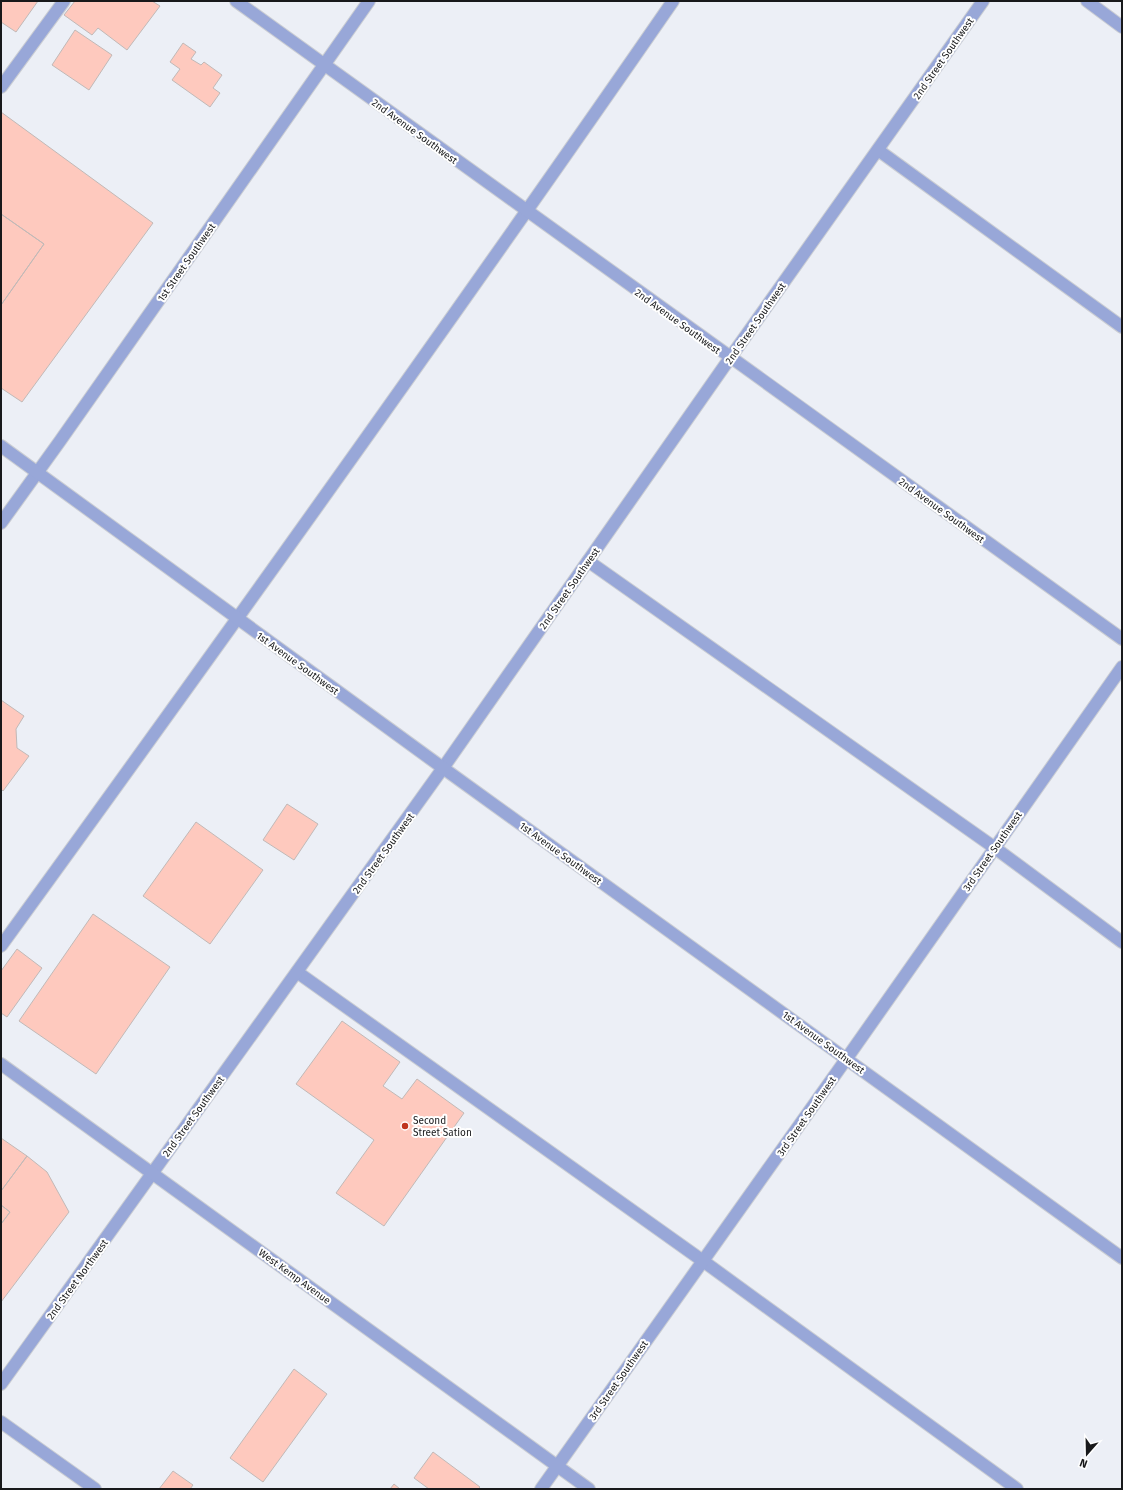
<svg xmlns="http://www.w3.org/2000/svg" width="1123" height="1490" font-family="'Fira Sans',sans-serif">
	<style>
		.building { fill: #fec9be; stroke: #c1b9b7 }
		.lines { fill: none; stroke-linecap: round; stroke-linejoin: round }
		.service-casing { stroke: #cacdd3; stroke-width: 14 }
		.minor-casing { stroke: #cacdd3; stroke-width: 14 }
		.tertiary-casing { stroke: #cacdd3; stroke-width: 14 }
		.service { stroke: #98a7d8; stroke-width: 12 }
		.minor { stroke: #98a7d8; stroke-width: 12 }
		.tertiary { stroke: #98a7d8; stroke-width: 12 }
		.poi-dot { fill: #c0351f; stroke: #fff; stroke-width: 1.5 }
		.labels { text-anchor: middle; stroke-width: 4; stroke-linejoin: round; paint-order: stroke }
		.street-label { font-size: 10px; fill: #18191b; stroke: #fff }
		.poi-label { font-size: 10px; fill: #18191b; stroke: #fff; text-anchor: start }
	</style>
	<rect width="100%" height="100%" fill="#eceff6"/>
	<path class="building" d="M1,1h37l-22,31 -15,-10z
		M75,1h77l8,5 -33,44 -29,-22 -6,7 -28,-20z
		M75,30l37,25 -23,35 -37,-25z
		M183,43l13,9 -5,7 10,6 3,-3 18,13 -9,13 7,5 -10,14 -38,-27 8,-11 -10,-7z
		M1,112l152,111 -131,179 -21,-14v-83l43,-61 -43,-30z
		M1,214l43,30 -43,61z
		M1,700l23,16 -8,13 1,19 12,8 -26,35 -2,-2z
		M287,804l31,20 -24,36 -31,-20z
		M196,822l67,48 -53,74 -67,-48z
		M93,914l77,53 -74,107 -77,-53z
		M17,949l25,19 -35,49 -6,-4v-42z
		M342,1021l58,41 -17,24 19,13 15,-20 47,34 -80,113 -48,-33 38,-53 -78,-56z
		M1,1138l26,18 -26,35z
		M27,1156l20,16 22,40 -68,90v-78l9,-12 -9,-7v-14z
		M1,1205l9,7 -9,12z
		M294,1369l33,25 -64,88 -33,-24z
		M433,1452l47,35 -2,2h-49l-15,-11z
		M173,1471l20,14 -3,4h-31z
		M394,1484l6,5h-10z"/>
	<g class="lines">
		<defs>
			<path id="service" d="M1,87l63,-86
				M878,150l244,177
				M588,561l407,287 127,94
				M1,946c227,-313 452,-627 672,-945
				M297,972l406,289 314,228
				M1,1422l94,67"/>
			<path id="minor" d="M236,1l886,638
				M1087,1l35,26
				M1,523l59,-82 309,-440
				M847,1058l275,-391
				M1,1384l442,-616 287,-410 253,-357"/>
			<path id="tertiary" d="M1,446l442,322 679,490
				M1,1064l588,425
				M541,1489l306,-431"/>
		</defs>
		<use href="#service" class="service-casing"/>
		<use href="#minor" class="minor-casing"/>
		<use href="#tertiary" class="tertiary-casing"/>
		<use href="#service" class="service"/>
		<use href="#minor" class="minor"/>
		<use href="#tertiary" class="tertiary"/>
	</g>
	<circle class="poi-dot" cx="405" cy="1126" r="4"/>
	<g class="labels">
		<g class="street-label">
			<text transform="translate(943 58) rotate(-55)" y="4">2nd Street Southwest</text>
			<text transform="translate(415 131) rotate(36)" y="4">2nd Avenue Southwest</text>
			<text transform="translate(186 262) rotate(-55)" y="4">1st Street Southwest</text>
			<text transform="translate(678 321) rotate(36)" y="4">2nd Avenue Southwest</text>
			<text transform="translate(755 323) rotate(-55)" y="4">2nd Street Southwest</text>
			<text transform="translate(942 510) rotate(36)" y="4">2nd Avenue Southwest</text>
			<text transform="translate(569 588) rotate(-55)" y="4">2nd Street Southwest</text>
			<text transform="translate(298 663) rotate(36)" y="4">1st Avenue Southwest</text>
			<text transform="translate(992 851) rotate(-55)" y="4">3rd Street Southwest</text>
			<text transform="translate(383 853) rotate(-54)" y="4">2nd Street Southwest</text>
			<text transform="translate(561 853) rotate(36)" y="4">1st Avenue Southwest</text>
			<text transform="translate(824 1042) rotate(36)" y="4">1st Avenue Southwest</text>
			<text transform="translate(193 1116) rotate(-54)" y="4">2nd Street Southwest</text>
			<text transform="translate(806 1116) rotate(-55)" y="4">3rd Street Southwest</text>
			<text transform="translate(295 1276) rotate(36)" y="4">West Kemp Avenue</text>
			<text transform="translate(77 1279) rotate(-54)" y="4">2nd Street Northwest</text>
			<text transform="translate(618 1380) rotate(-55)" y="4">3rd Street Southwest</text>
		</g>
		<g class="poi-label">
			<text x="413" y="1124">Second<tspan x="413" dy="12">Street Sation</tspan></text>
		</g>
	</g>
	<rect width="1123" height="1490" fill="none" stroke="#18191b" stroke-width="4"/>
	<g transform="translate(1087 1454) rotate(200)" stroke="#ffffff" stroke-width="3" paint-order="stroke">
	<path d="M0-3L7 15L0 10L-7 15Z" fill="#18191b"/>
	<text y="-6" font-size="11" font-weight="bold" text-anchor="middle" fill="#18191b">N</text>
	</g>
</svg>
